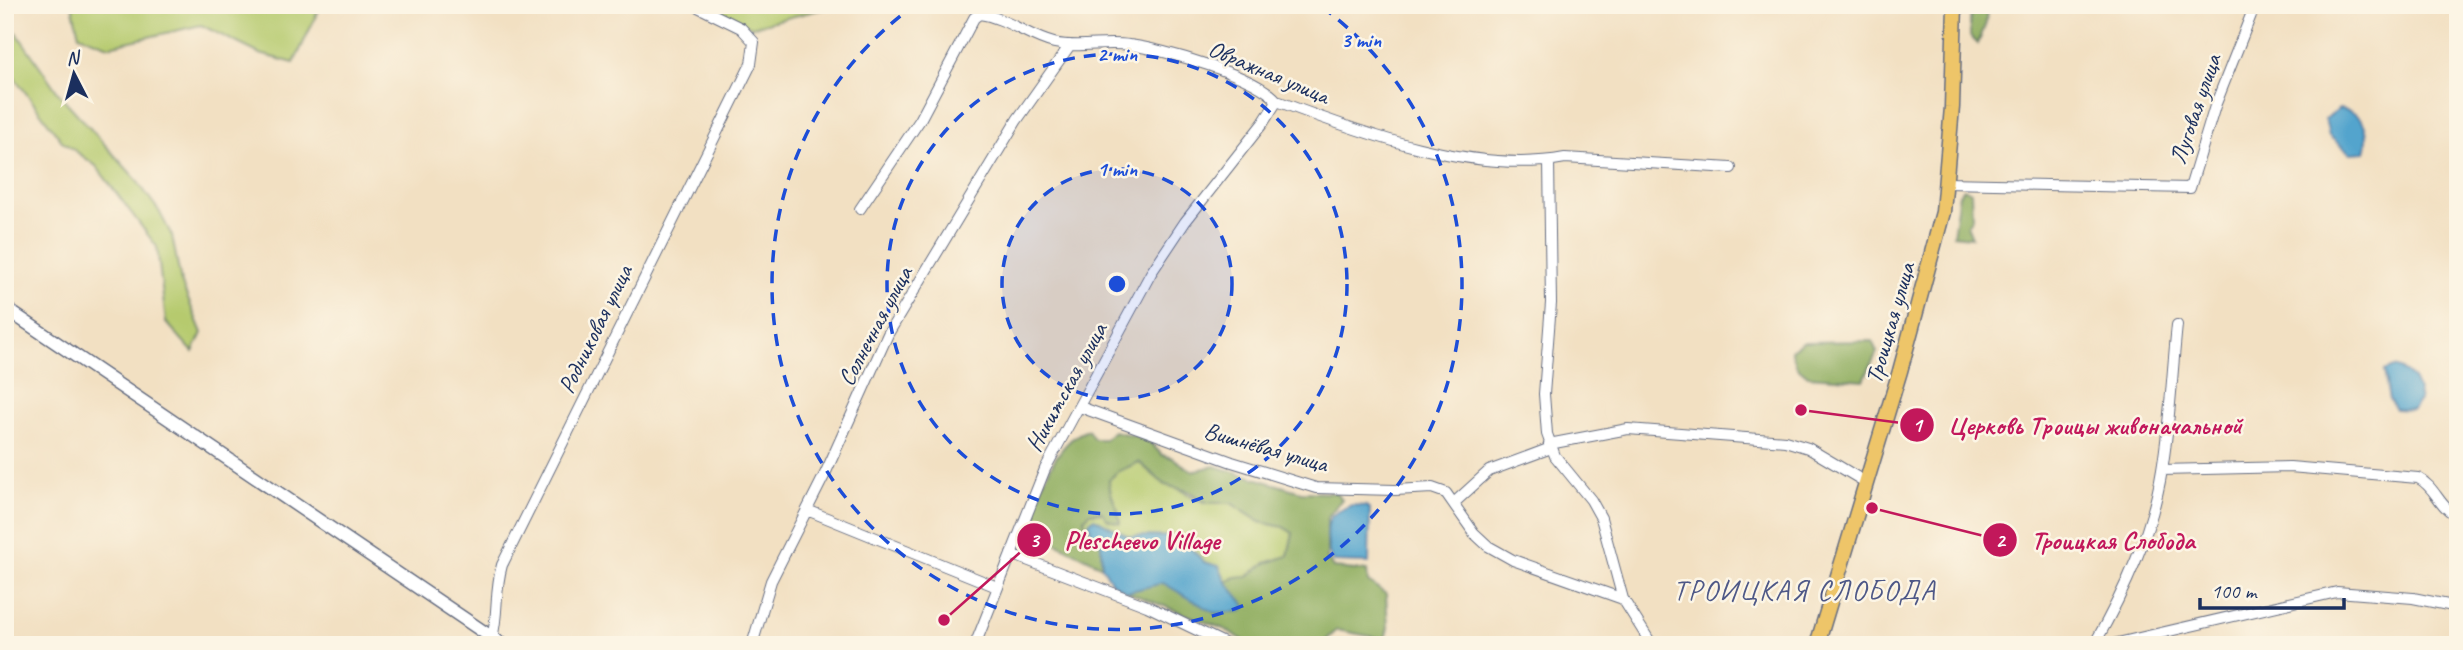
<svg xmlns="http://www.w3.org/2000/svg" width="2463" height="650" font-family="Caveat,sans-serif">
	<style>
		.green { fill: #b6ca6e; stroke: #687c66; stroke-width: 2 }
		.forest { fill: #90ae61; stroke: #566e60; stroke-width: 2 }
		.water { fill: #52a4cd; stroke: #366a96; stroke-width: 2 }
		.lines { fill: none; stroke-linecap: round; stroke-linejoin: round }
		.minor-casing { stroke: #666d81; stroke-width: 12 }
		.tertiary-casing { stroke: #666d81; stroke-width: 15 }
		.primary-casing { stroke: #666d81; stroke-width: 17 }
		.minor { stroke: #fff; stroke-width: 10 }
		.tertiary { stroke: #fff; stroke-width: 12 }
		.primary { stroke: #eec569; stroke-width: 14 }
		.ring { fill: none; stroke: #1d4ed8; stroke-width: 3.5; stroke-dasharray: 12 9 }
		.labels { text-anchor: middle; stroke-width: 5; stroke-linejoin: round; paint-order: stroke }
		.street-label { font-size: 24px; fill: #1b2f5e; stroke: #fcf5e5 }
		.quarter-label { font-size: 28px; letter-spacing: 2px; fill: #4e5887; stroke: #fcf5e5 }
		.centre { fill: #1d4ed8; stroke: #fcf5e5; stroke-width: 3.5 }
		.ring-label { font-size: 21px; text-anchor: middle; font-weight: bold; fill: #1d4ed8; stroke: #fcf5e5; stroke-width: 5; stroke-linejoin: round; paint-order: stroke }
		.leader { fill: none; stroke: #c2185b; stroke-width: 2.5 }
		.callout-dot { fill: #c2185b; stroke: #fcf5e5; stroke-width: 2.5 }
		.mark-label { font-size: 21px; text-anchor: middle; font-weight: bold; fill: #fff }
		.callout-label { font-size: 26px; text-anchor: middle; font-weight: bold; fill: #c2185b; stroke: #fcf5e5; stroke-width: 5; stroke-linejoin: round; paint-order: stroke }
	</style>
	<rect width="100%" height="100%" fill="#fcf5e5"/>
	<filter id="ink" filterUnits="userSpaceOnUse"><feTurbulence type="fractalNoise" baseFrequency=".0143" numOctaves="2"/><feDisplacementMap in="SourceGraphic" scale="14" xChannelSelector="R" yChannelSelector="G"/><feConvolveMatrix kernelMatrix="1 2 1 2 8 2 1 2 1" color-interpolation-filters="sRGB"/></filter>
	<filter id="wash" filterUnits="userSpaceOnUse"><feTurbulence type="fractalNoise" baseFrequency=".00686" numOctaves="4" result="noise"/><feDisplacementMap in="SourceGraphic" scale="28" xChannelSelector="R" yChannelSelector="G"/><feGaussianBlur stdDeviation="1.57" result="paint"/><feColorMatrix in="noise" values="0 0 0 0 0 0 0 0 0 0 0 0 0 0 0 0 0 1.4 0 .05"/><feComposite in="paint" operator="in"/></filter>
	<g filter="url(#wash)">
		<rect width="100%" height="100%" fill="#f2e0c2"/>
		<path class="green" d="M72,5h249l-27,58 -34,-9 -59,-29 -92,21 -30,-11z
			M706,5h132l-87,22z
			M5,16l54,78 75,83 25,34 13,25 9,46 21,51 -9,19 -27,-30 -9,-75 -61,-81 -34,-25 -57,-76z
			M1138,462l18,15 41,22 10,4h24l29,19 23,5 10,6 -5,23 -22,7 -18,13 -12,1 -10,5 -7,-16 -15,-4 -24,-25 -52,-1 -38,-13 1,9 -4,1 -3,-14 6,-6 29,-1 -10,-21v-11l8,-8z"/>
		<path class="forest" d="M1970,5h17l-1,18 -8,21 -8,-8z
			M1964,188l7,4 1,26 -5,7 5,12 -19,-2 6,-41z
			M1872,341l5,11 -13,28 -56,-4 -11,-9 -6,-17 12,-8z
			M1088,430l6,9h11l9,-8 33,8 15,16 11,3 19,13 23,-5 86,26 35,1 6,6 -15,19v40l6,10 34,3 1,11 18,12 2,34 -3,11 -48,-9 -16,15h-69l-28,-16 -97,-37 36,-10 52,31 11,-31 10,-5 12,-1 18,-13 22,-7 5,-23 -10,-6 -23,-5 -29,-19h-23l-20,-12 -23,-6 -26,-23 -22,10 -8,8c0,16 10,27 11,43l-12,-3 -7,-9 -11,2 -6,6 3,13 14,12 1,22 -52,-26 -19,-14 -2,-9c14,-30 25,-76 59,-87z"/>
		<path class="water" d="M2339,109c24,2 32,21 26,43l-15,1 -21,-17 -4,-17z
			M2394,367c19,5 23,17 26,34l-7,9 -17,-1 -7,-9 -5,-29z
			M1352,505l14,1 4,3 -1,54 -36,-1c-6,-8 -8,-37 -2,-45 5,-6 14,-9 21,-12z
			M1094,518l34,18 52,1 24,25 15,4 7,16 19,23 -3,6 -27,2 -52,-30 -36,9 -15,-9 -10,-17 -1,-22 -10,-12 -2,-9z"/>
	</g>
	<g filter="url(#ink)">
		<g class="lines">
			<defs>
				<path id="minor" d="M1549,161l2,142 -7,91 3,40 8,22 36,44 10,18 22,81 29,46
					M1946,183l244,5 25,-82 40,-101
					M860,209l60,-89 54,-102 5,-4c26,3 50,23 75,29 25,6 50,-2 75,2 33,4 129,31 148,56 84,32 198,74 288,57l166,10
					M1080,407l152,55 84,26 79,2 37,-2 14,5 28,40 14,13 25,14 110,39
					M1549,444l79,-15 157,12 23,7 59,35
					M2162,470l128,-3 128,11c18,9 21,30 40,38
					M1455,502l34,-31 62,-23
					M807,510l190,77
					M1011,554l136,52 81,39
					M492,638c7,-27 2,-45 10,-73l249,-501 3,-22 -13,-14 -47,-23
					M752,645l19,-64 54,-107 63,-140 129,-214 53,-75
					M975,645l70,-176 106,-196 34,-51 78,-99 14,-22
					M1568,645h1
					M2094,645c31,-55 58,-113 68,-175 8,-48 10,-97 15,-145
					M2109,645l228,-53 76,6 45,9"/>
				<path id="tertiary" d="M5,308l498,337"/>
				<path id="primary" d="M1817,645l83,-274 43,-159 9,-105 3,-102"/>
			</defs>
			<use href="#minor" class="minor-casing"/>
			<use href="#tertiary" class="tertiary-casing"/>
			<use href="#primary" class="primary-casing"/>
			<use href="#minor" class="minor"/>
			<use href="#tertiary" class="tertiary"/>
			<use href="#primary" class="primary"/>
		</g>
	</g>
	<circle cx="1117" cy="284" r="115" fill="#1d4ed8" fill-opacity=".12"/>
	<g class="ring">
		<circle cx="1117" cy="284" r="115"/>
		<circle cx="1117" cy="284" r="230"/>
		<path d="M1322 7A345 345 0 1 1 912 7"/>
	</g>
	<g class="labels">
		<g class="street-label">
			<text transform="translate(1269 72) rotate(23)" y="8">Овражная улица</text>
			<text transform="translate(2195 109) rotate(-71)" y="8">Луговая улица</text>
			<text transform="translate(1890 323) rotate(-74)" y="8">Троицкая улица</text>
			<text transform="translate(875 326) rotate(-62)" y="8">Солнечная улица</text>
			<text transform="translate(595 329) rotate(-64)" y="8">Родниковая улица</text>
			<text transform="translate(1066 387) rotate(-61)" y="8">Никитская улица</text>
			<text transform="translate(1266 447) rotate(16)" y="8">Вишнёвая улица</text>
		</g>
		<g class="quarter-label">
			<text x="1805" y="600">ТРОИЦКАЯ СЛОБОДА</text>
		</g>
	</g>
	<circle cx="1117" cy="284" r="10" class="centre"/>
	<g class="ring-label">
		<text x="1361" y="47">3 min</text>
		<text x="1117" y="61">2 min</text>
		<text x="1117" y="176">1 min</text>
	</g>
	<path class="leader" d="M1801 410L1917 425M1872 508L2000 540M944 620L1034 540"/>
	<g class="callout-dot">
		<circle cx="1801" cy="410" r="7"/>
		<circle cx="1872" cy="508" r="7"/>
		<circle cx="944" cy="620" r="7"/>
		<circle cx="1917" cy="425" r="18"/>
		<circle cx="2000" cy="540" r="18"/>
		<circle cx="1034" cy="540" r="18"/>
	</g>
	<g class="mark-label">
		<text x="1917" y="432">1</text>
		<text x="2000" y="547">2</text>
		<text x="1034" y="547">3</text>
	</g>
	<g class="callout-label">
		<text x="2095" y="434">Церковь Троицы живоначальной</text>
		<text x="2113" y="549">Троицкая Слобода</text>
		<text x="1142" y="549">Plescheevo Village</text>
	</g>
	<rect width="2463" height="650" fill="none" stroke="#fcf5e5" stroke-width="28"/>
	<g transform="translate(74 74) rotate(354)" stroke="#fcf5e5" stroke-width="5" paint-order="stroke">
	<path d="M0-5L12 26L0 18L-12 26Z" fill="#1b2f5e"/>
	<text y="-10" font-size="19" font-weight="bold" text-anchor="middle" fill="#1b2f5e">N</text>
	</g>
	<path d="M2200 598v10h144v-10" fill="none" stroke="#1b2f5e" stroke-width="3.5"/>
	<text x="2211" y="598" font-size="21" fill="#1b2f5e" stroke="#fcf5e5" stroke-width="5" paint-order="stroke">100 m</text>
</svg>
